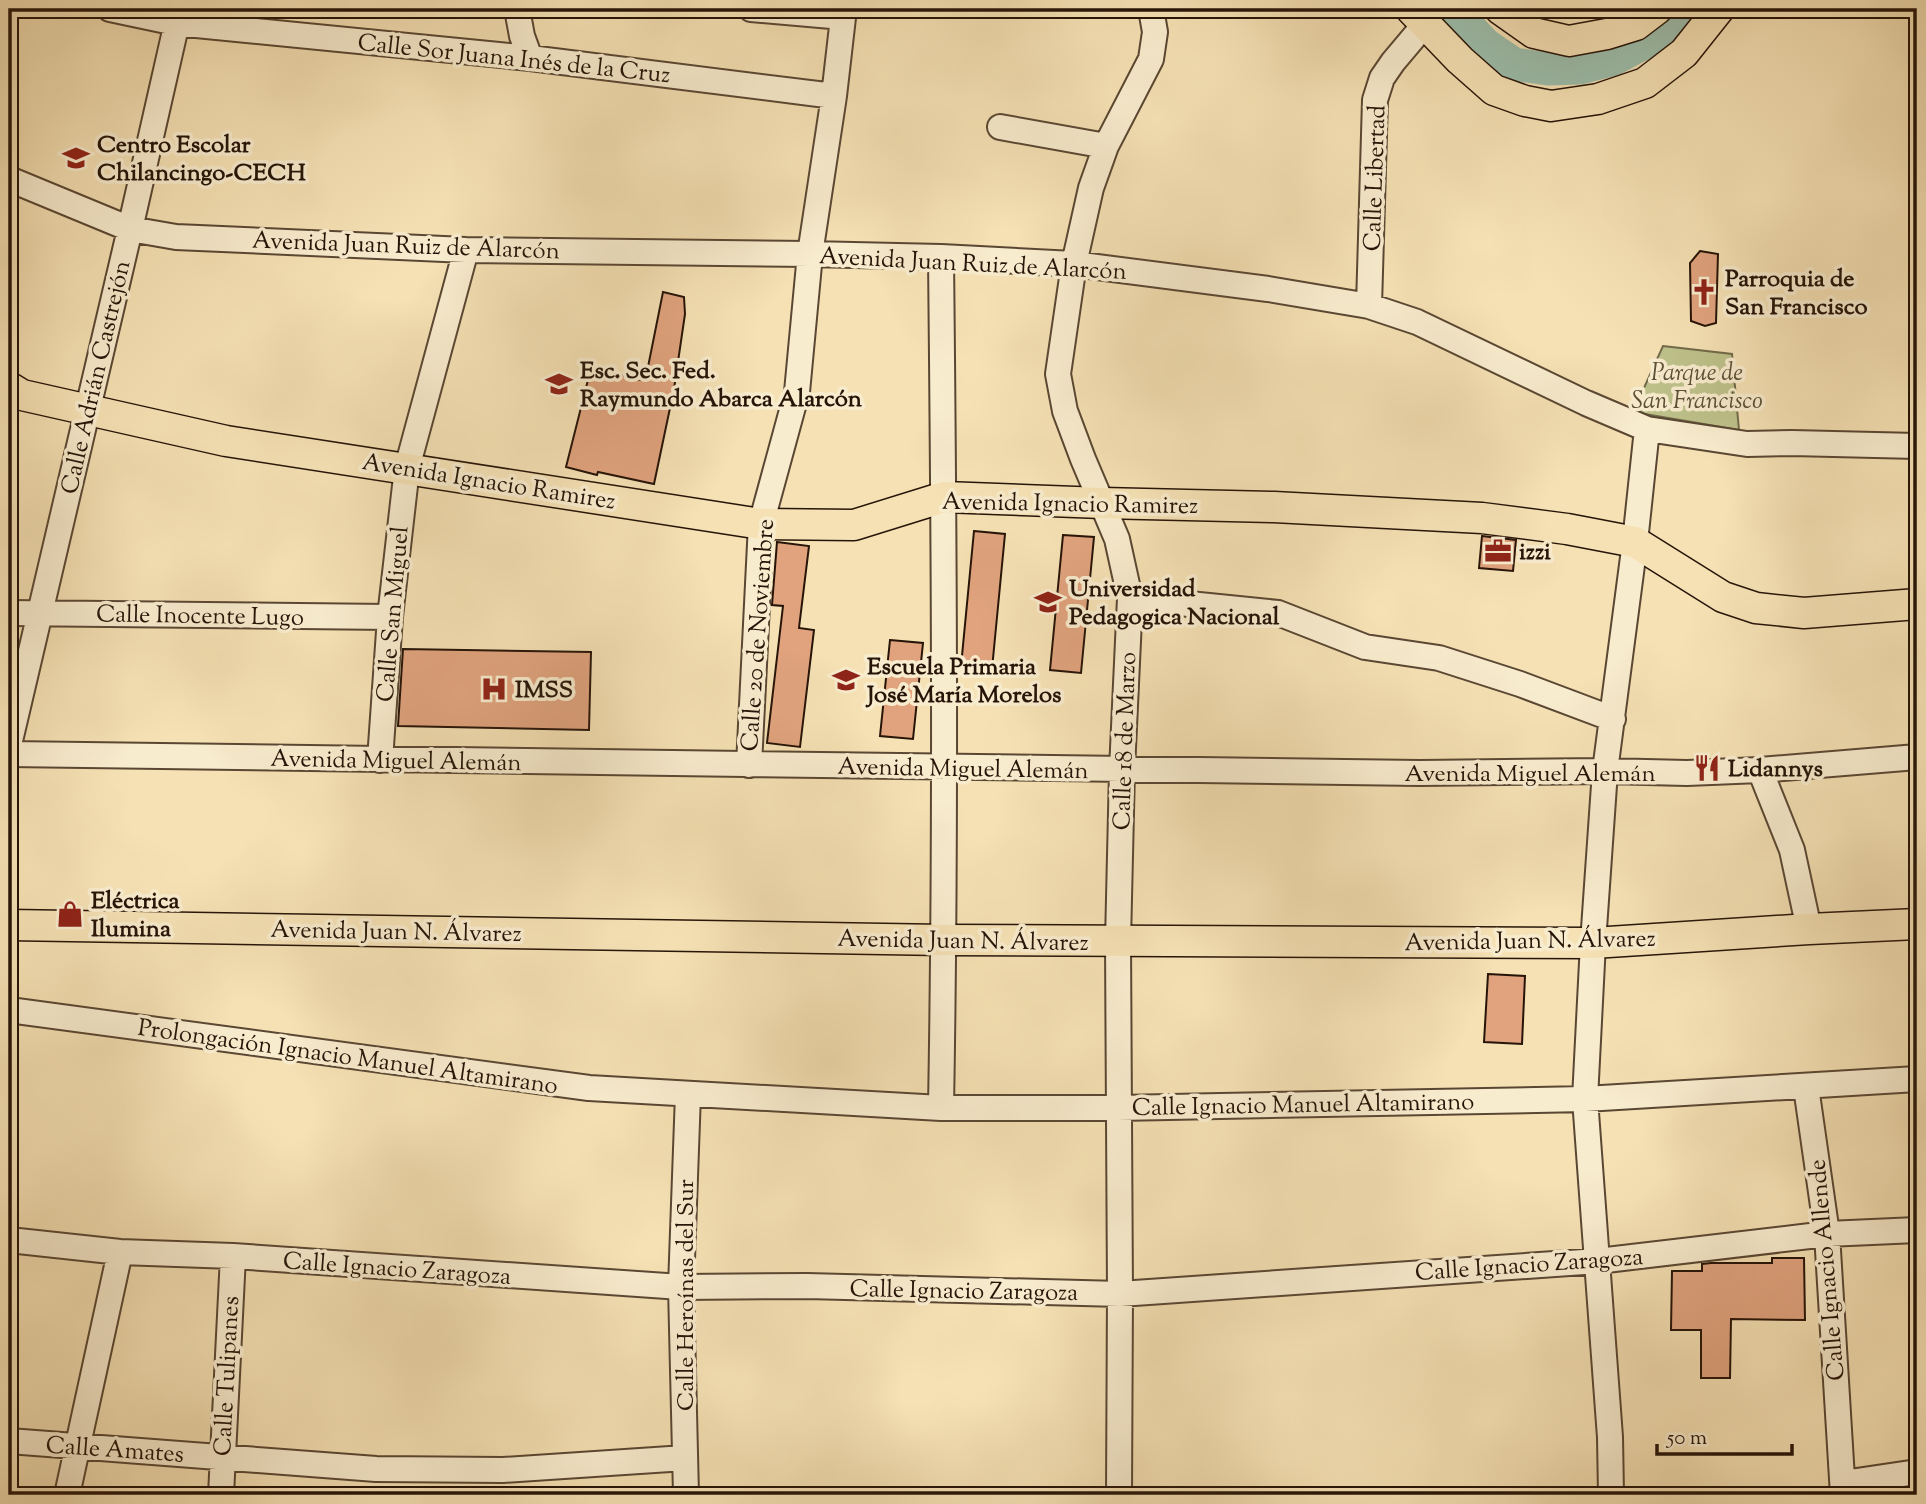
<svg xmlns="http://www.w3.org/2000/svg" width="1926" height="1504" font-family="'Sorts Mill Goudy',serif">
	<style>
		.green { fill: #bec28b; stroke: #726b4a; stroke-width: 2 }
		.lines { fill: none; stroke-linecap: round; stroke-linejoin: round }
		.river { stroke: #9cbeac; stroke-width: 33 }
		.building { fill: #e0a37e; stroke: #261408; stroke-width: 2 }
		.minor-casing { stroke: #5a4733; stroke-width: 28 }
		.major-casing { stroke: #261408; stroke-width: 33 }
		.minor { stroke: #f8ecce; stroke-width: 24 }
		.major { stroke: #f5e1b4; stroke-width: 30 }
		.labels { text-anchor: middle; stroke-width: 7; stroke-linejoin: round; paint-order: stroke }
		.street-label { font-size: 24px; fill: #261408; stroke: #f8ecce }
		.poi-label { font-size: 24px; font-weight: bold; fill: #261408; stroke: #f8ecce; text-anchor: start }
		.park-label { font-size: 24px; font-style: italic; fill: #5b5136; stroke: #f8ecce }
	</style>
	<rect width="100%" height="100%" fill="#f5e1b4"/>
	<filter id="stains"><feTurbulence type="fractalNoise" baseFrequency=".00286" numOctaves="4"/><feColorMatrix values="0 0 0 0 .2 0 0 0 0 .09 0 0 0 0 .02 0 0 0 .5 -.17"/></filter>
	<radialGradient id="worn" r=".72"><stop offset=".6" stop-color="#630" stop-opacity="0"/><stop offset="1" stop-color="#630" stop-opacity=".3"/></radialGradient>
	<path class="green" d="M1663,346l69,8 7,76 -106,-18z"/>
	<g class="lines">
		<path class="river" d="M1452,9l34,36 28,19 34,5 32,-1 34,-9 45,-24 22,-26"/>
	</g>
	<path class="building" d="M1700,251l18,3 -2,69 -11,3 -14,-5 -1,-58z
		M663,292l21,5 1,17 -11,75 -20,95 -56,-12 -1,3 -31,-8 25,-99 50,12 1,-4 4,1z
		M974,531l31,3 -13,135 -31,-3z
		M1063,535l31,2 -13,136 -31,-3z
		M1482,536l34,4 -3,31 -34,-3z
		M777,542l32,4 -10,82 15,2 -14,117 -33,-4 16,-137 -11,-1z
		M890,640l33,3 -10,96 -33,-3z
		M403,649l188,3 -2,78 -191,-4z
		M1488,974l37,2 -3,68 -38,-2z
		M1772,1258h32l1,62 -74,-1 -1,59h-29v-48h-30l1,-59h30v-7l9,-1h61z"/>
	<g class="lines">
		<defs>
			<path id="minor" d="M110,9l66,14 354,35 304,38
				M517,9l5,27 8,22
				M751,9l92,8
				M1000,127l106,19
				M9,179l121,50 46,8 290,13 344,4 131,3 133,7 194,25 101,17 48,16 169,81 61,26 100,15 45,-1 125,3
				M941,257c3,284 5,567 0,851
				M1369,306l6,-206 7,-22 11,-16 32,-38
				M1130,598l148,15 87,34 74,11 81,26 93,35
				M9,613l381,4
				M9,745l121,-516 50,-220
				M9,754l1411,19 185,-2 82,2 73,-3 157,-13
				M380,760l10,-143 17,-149 59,-218
				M749,765l12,-241 36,-132 13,-138 24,-158 10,-87
				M1760,770l32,80 17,79
				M9,1010l580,78 352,20h177l467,-9 332,-20
				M1806,1087l21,147 16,261
				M9,1240l111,12 113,4 448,31 126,-1 313,8 478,-33 229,-27 90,-4
				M9,1441l367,28 127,1 182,-12
				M1843,1483l74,-11
				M67,1495l53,-243
				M221,1495l12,-239
				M686,1495l-5,-208 7,-193
				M1119,1495l1,-201 -2,-353 4,-171 8,-172 -13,-59 -34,-80 -18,-48 -7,-37 16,-110 17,-76 15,-42 45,-87 4,-27 -4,-23
				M1611,1495l-1,-58 -25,-338 8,-156 12,-172 30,-229 12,-113"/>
			<path id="major" d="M1411,9l49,51 34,30 31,11 26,5 47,-7 47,-16 39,-30 35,-44
				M1500,9l34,24 35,8 38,-7 29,-9 21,-16
				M9,387l13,8 204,46 535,83 93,1 90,-28 158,6 172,4 208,11 85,11 68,13 88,55 33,11 48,5 113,-9
				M9,925l935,15 649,3 216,-14 108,-5"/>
		</defs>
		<use href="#minor" class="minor-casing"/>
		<use href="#major" class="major-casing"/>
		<use href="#minor" class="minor"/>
		<use href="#major" class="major"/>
	</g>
	<defs>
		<symbol id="school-bare" viewBox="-9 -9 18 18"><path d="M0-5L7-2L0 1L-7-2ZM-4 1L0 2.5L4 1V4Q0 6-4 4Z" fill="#8f2418" stroke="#f8ecce" stroke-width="2.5" paint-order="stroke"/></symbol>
		<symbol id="church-bare" viewBox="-9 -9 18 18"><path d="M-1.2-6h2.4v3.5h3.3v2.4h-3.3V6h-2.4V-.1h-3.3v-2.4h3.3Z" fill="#8f2418" stroke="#f8ecce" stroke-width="2.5" paint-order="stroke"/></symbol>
		<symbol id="office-bare" viewBox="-9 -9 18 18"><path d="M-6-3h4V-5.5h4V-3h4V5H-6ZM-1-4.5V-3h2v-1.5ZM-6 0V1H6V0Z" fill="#8f2418" stroke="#f8ecce" stroke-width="2.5" paint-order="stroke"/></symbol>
		<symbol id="university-bare" viewBox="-9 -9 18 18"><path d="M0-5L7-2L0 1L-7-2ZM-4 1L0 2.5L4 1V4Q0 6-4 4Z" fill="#8f2418" stroke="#f8ecce" stroke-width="2.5" paint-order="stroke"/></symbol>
		<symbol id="hospital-bare" viewBox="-9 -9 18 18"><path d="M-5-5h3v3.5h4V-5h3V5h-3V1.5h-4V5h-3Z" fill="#8f2418" stroke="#f8ecce" stroke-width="2.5" paint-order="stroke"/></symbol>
		<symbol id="restaurant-bare" viewBox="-9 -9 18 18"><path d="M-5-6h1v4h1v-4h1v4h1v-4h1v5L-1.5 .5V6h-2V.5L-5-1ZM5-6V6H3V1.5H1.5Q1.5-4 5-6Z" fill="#8f2418" stroke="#f8ecce" stroke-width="2.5" paint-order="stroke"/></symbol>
		<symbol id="shop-bare" viewBox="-9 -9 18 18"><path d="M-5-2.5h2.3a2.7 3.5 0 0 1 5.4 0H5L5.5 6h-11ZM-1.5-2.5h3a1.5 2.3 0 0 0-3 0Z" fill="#8f2418" stroke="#f8ecce" stroke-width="2.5" paint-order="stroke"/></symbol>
	</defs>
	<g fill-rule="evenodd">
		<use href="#school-bare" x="57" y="139" width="38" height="38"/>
		<use href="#church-bare" x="1685" y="273" width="38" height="38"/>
		<use href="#school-bare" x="540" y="365" width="38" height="38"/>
		<use href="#office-bare" x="1479" y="532" width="38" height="38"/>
		<use href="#university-bare" x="1029" y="583" width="38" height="38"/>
		<use href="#school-bare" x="827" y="661" width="38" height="38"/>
		<use href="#hospital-bare" x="475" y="670" width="38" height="38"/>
		<use href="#restaurant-bare" x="1688" y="749" width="38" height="38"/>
		<use href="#shop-bare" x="51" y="895" width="38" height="38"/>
	</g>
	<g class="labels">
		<g class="street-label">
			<text transform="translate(514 58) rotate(6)" y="8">Calle Sor Juana Inés de la Cruz</text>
			<text transform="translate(1374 178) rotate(-88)" y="8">Calle Libertad</text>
			<text transform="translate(406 245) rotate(2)" y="8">Avenida Juan Ruiz de Alarcón</text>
			<text transform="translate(973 263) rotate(3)" y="8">Avenida Juan Ruiz de Alarcón</text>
			<text transform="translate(95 377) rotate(-77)" y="8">Calle Adrián Castrejón</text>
			<text transform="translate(489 481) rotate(9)" y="8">Avenida Ignacio Ramirez</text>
			<text transform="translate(1070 503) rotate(1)" y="8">Avenida Ignacio Ramirez</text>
			<text transform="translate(392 614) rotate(-85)" y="8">Calle San Miguel</text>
			<text transform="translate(200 615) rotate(1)" y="8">Calle Inocente Lugo</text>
			<text transform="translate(757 635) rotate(-86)" y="8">Calle 20 de Noviembre</text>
			<text transform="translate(1124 741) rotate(-88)" y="8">Calle 18 de Marzo</text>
			<text transform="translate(396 760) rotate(1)" y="8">Avenida Miguel Alemán</text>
			<text transform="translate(963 768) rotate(1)" y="8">Avenida Miguel Alemán</text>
			<text x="1530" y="781">Avenida Miguel Alemán</text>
			<text transform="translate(396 931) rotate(1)" y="8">Avenida Juan N. Álvarez</text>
			<text transform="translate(963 940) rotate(1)" y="8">Avenida Juan N. Álvarez</text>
			<text transform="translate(1530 940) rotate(-1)" y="8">Avenida Juan N. Álvarez</text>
			<text transform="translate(348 1056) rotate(8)" y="8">Prolongación Ignacio Manuel Altamirano</text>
			<text transform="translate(1303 1104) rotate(-1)" y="8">Calle Ignacio Manuel Altamirano</text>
			<text transform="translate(1529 1264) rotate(-4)" y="8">Calle Ignacio Zaragoza</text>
			<text transform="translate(397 1268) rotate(4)" y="8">Calle Ignacio Zaragoza</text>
			<text transform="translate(1826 1270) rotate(-95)" y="8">Calle Ignacio Allende</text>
			<text transform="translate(964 1290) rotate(1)" y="8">Calle Ignacio Zaragoza</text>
			<text transform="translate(685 1295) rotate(-90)" y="8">Calle Heroínas del Sur</text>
			<text transform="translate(226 1376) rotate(-87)" y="8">Calle Tulipanes</text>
			<text transform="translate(115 1449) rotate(4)" y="8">Calle Amates</text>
		</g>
		<g class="poi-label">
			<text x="97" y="152">Centro Escolar<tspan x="97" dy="28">Chilancingo-CECH</tspan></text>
			<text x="1725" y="286">Parroquia de<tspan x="1725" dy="28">San Francisco</tspan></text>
			<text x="580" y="378">Esc. Sec. Fed.<tspan x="580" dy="28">Raymundo Abarca Alarcón</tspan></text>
			<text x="1519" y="559">izzi</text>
			<text x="1069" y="596">Universidad<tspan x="1069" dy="28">Pedagogica Nacional</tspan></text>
			<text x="867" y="674">Escuela Primaria<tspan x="867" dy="28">José María Morelos</tspan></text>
			<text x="515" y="697">IMSS</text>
			<text x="1728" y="776">Lidannys</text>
			<text x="91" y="908">Eléctrica<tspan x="91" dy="28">Ilumina</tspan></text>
		</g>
		<g class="park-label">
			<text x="1697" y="380">Parque de<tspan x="1697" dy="28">San Francisco</tspan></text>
		</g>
	</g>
	<rect width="1926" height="1504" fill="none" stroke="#f5e1b4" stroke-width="35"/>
	<rect x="10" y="10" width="1905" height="1483" fill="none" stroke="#261408" stroke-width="3.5"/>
	<rect x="18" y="18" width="1891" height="1469" fill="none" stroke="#261408" stroke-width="2"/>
	<path d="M1657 1444v10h135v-10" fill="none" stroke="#261408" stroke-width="3.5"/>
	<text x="1667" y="1444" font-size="21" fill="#261408" stroke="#f8ecce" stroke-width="5" paint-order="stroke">50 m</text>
	<rect width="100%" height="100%" filter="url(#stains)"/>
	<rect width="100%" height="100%" fill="url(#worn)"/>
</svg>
